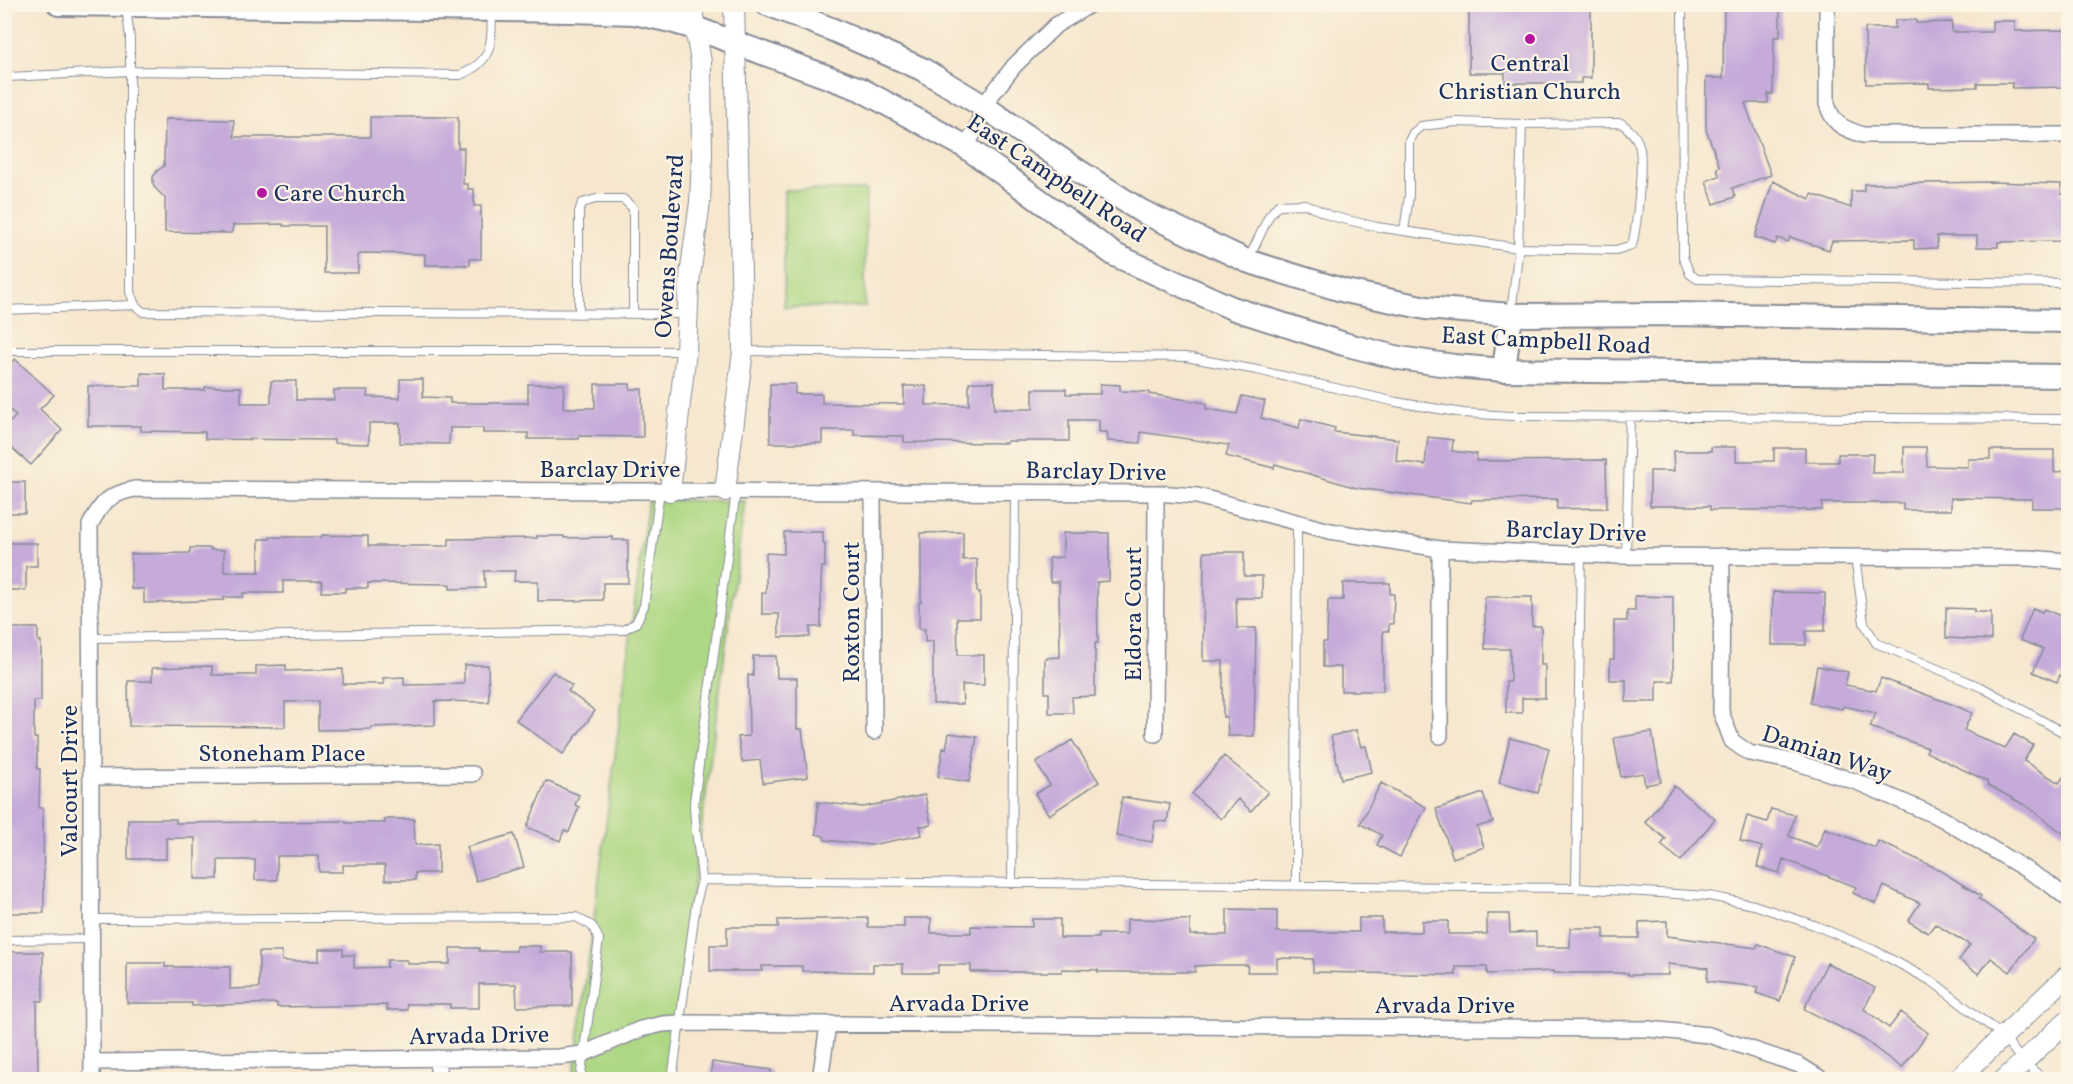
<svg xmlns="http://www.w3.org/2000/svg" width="2073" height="1084" font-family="Vollkorn,serif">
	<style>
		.green { fill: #add783; stroke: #648370; stroke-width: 1.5 }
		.building { fill: #c5aada }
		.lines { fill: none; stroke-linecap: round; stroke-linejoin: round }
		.service-casing { stroke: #888b96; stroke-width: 10 }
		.minor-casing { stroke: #888b96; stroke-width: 18 }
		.tertiary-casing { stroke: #888b96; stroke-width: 22 }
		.secondary-casing { stroke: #888b96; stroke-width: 26 }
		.service { stroke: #fff; stroke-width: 8 }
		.minor { stroke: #fff; stroke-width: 15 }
		.tertiary { stroke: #fff; stroke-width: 20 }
		.secondary { stroke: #fff; stroke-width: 22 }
		.poi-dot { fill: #b5179e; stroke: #fcf5e5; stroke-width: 2 }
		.labels { text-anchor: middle; stroke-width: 4.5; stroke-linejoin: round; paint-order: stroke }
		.poi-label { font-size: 24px; fill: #1b2f5e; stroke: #fcf5e5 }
		.street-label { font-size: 24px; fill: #1b2f5e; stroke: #fcf5e5 }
	</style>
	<rect width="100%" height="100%" fill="#fcf5e5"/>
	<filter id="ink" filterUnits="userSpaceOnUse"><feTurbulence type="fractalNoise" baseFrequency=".0167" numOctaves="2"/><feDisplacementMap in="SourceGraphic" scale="12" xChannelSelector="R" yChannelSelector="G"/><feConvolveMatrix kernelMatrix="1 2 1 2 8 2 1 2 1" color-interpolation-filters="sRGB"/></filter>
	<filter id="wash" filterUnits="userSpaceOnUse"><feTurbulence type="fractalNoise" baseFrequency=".008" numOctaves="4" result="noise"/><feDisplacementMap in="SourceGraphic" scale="24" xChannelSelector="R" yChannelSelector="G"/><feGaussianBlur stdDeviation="1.35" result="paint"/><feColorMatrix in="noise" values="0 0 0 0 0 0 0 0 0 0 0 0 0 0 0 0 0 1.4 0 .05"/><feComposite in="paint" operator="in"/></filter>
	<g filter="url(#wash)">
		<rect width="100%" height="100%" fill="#f6e7ce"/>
		<path class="green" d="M784,190h82l-1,117h-81z
			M648,500l97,1 -77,578 -95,1z"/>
		<g id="blocks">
			<path class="building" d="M1469,4h122v74h-10v5h-76v-10h-36z
				M1724,4h56v33h-6l-1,57h-5v9h-23l26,72 -39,13 3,9 -21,7 -8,-23 13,-5 -2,-8 3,-1 -14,-37v-52h17z
				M1895,20h21v3l36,-1v10h40v-11h23v10l53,-1v57l-56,1v-5h-35v4l-48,1v-5l-63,1 -1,-56h30z
				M370,117h88v31h6l-1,36h5v5h6v17h7v53h-11v6h-45v-11l-61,-1 -6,2v18h-34v-47h-41v-2l-50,1 -1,8 -67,-1v-34l-11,-11 -1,-5v-5l4,-6 7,-5 1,-47 69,1v17h136z
				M1773,181l37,18 2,-5 39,14v-17h13v-7l128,-2 69,2v10h7v39h-5v8l-65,1v5h-21v-11h-40v12l-23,1v-9l-82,1 -3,9 -39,-13 -2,5 -10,-4 -3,6 -20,-7z
				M15,359l39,36 -14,14 22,21 -31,35 -27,-24v-13l12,-12 -12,-12v-34z
				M141,373l24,1v16h40v-3h36v16h30v-22h25v19h38v-10h34l-1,7 33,1v-19h23v18l27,1v5h78v-19h36l-1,24h32v-24h35v5h12l1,48 -64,-1v3h-51v-6h-45v-5h-33l-1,16 -49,-1v-20h-31v21l-35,-1v-3l-129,-1v-7l-64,-1v-5h-53v-40h53z
				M969,382h25v27h39v-20h33v5h34v-10l20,1v6l29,1v2l58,9 -1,6 31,5 5,-18 23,5 -4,17 38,10 2,-9 34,9 -1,4 64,7 -2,22 29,4 3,-28 25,3 -1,11 25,3 -1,7 130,-1 1,48 -50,1v-10l-85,1 -1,3 -114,-15 -82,-24 -1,4 -48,-12 3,-11 -88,-13 -1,11 -32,-2 -1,-9h-8v-12h-30v21h-62v2l-103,-1v-6l-50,-1v-5h-32v13h-52v-59h25v10h27v9l82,1v-18h22v19h43z
				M1711,447h25v14h38v-13h31v14h33v-8h35l-1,19h32v-26h22l1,19 41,1v-8h22v-9h64v22l14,-1v37h-36v-9l-81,-1v12h-48v-7h-81v7h-112v-4h-60v-35h24l-1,-20h38z
				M4,482h21v31h-21z
				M784,532h39v11h2v24h-3l-1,12v48h-11v10h-31v-23h-17v-21h4v-40l18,1z
				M963,532v28l14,-1v33h3v26h-23l1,37h26v30h-22l1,19h-30v-63l-8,1v-13h-6v-27h2v-69z
				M1063,533h46v48l-12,1 1,61h-3v53l-23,1 1,16h-24v-20h-4v-35l15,-1 -1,-75h-9l-1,-24 14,-1z
				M322,535l46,1v10h81v-7l88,-1v-2h27v2l49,-1v3h15v43h-25v17l-40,1h-25v-20h-24l1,-10h-31l1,17 -35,1v-5l-82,-1v5h-23v4h-24l1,-11h-39v12h-40v4h-19v3l-80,3v-14h-13v-35l59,-1v-5h21v2h13v22h35v-33h11v-2h52z
				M4,543h33v23h-11v24h-22z
				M1204,552h40v24h18v22h-26l1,30h19l-2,108h-26l-1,-19h-4v-56h-20z
				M1343,583h47v11h4l-1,30h-4v7h-6v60h-42v-24h-18v-25h4l1,-42h15z
				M1773,592l52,1v38h-19v14h-34z
				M1635,596l38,1v84h-16v21h-31v-22h-16v-21h4v-38h13v-10h8z
				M1485,597h47v29h9v39h4v33h-23v15h-16v-31h4v-33h-25z
				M1946,608l28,1v3h17v28l-45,-2z
				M2033,608l9,4 2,-3 24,10v62l-8,-6 -3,7 -24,-10 10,-23 -23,-9z
				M4,628h34v13h3v60h-7v37h3v31h3l-1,39h4l1,105h-39z
				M753,656h23l1,22h20v51h5l6,48 -45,6 -3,-23 -18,2 -4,-25 11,-1 -1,-61 5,1z
				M286,665v6l57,-2v15h41l-1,-6 21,-1v8l60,-1v-19h24l1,37 -54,-1v24l-64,2v2l-53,1v-29l-33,1v25l-156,-1 -1,-45h24v-13l60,-2v9h44v-9z
				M1817,666l31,6 -3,13 31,6 5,-13 73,27 18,8 -8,17 41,19 9,-15 19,11 -9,16 35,22 9,-13v67l-40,-30 -40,-22 -1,-4 -61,-29 2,-4 -58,-21 6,-14 -33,-7 -1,3 -32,-6z
				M553,672l19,14 -4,5 27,20 -32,43 -47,-34z
				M1356,730l5,17 5,-1 6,26 -31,7 -10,-43z
				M1652,732l9,50 -16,3 -2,-12 -22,4 -7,-39z
				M949,733l28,4 -8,45 -31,-5 5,-29 3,1z
				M1510,738l39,10 -11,45 -39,-10z
				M1072,740l27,42 -50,33 -14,-21 15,-9 -14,-22z
				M1224,756l44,36 -17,19 -13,-12 -17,20 -29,-25z
				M546,781l33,14 -4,10 4,2 -10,25 -5,-2 -4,11 -33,-14z
				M1381,783l45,24 -26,50 -23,-12 5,-10 -22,-11z
				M1674,786l41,33 -34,42 -20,-16 5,-6 -21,-17z
				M1483,793l10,29 -16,5 7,20 -31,11 -17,-49z
				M925,795l6,30 -11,1 2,9 -51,10 -46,-5 -1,-4 -8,-2 2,-32 45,5z
				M1122,797l48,7 -3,18 -12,-1 -3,21 -36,-6z
				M1771,809l24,6 -6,21 28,11 8,-19 50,20 3,-7 58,27 45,28 -2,3 55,40 -24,33 -19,-14 -12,16 -20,-14 11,-15 -35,-21 -7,9 -20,-12 12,-18 -36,-17 -8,18 -23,-11 3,-6 -73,-28 -4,14 -22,-6 5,-20 -22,-6 7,-25 20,6z
				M128,819h48v4l170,-2v2h39v-4h29l1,26 23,-1v29h-23v7h-30v-15h-42v7h-24v-16h-42v24h-22v-20h-37v19h-23v-41h-29v21h-38z
				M514,834l10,33 -48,14 -9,-34z
				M1227,909l50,1v22h82v-14h23v14h40v-11h26v13h39v-20h22l1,19 26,-1v15h34v-19h34v10h35v-16l28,-1v15l89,12 2,-4 37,13 -15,44 -24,-8 2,-6 -51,-6 1,-13 -40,-4v11h-40v-2h-75v-2l-66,3v-7h-31v8l-143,-3v-13l-36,-1v14h-30l1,-7h-34l-19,1v6h-97v-2l-36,-1v3h-91v-7h-33v8h-35v-9h-30v8l-71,-1v-5h-40v5h-52v-26h17v-18h51v-7l90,-2v9h36v-9h27v15h40v-7l61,1v-8h28v19h38v-4h29v-15l63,1v15h37z
				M516,946h24v6h32v54l-55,1 -1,-23h-37v24h-29v-4h-43v6h-20v-5l-110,2v-4l-85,3v-3h-65v-40h38v4h65v22l29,-1v-36h23v9h37v-12h24v6h11v13l33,-1v-7h20v4h43v-16h29v3h37z
				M4,952h39v49h-6l1,79h-34z
				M1827,963l48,25 -11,21 25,19 12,-16 27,21 -26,35 -39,-29 -59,-30z
				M712,1062l59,8v10h-61z"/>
		</g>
	</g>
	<g filter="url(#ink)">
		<use href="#blocks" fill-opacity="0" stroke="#888b96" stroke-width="1.5"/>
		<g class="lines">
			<defs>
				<path id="service" d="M1682,4l1,253 7,17 7,5 371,4
					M126,7l4,31v254l5,13 8,7 542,2
					M4,79l4,-2 122,-6 330,4c34,-14 31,-32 32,-64
					M1404,231l5,-35v-55l4,-8 8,-7 35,-4 66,2
					M1249,258l20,-42 9,-11 27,-1 26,12 46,11 141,21 98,2 16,-5c5,-18 12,-85 7,-100 -3,-10 -10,-16 -18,-22l-99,1 -4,124v6l-7,60
					M4,310l131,-5
					M579,314v-102l3,-9 14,-4h27l10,9v106
					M4,351h680
					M744,351l442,6 71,13 139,32 67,11 48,3 557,3
					M736,491l-42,311c0,26 6,52 8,78l874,8 133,8 45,9 60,20 60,25 59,32 70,54 20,26 22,18
					M1626,556l4,-139
					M1855,557l9,66 12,20 107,45 85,47
					M91,638l532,-8 13,-7 8,-17 16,-115
					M1012,883l3,-391
					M1296,886l1,-363
					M1576,888l5,-333
					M92,919l484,-2 16,9 7,13 -19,141
					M4,940l88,-1
					M672,1080l24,-176 6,-24"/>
				<path id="minor" d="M1827,4v100c7,22 16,24 36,31h205
					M966,147l12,-22 5,-19 31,-40 42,-41 35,-21
					M873,492l1,240
					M1440,549v187
					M1722,556l-1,156 11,29 17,12 46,9 62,20 84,36 107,65 20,16
					M1155,734l1,-241
					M91,777l382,-3
					M437,1058l2,22
					M92,1062l467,-5 24,-3 58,-25 22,-5 16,-1 970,6 60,6 90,30 24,15
					M92,1080l-2,-555c12,-23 18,-30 44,-36l1022,4 41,3 133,35 110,18 179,7 411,2 35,3 3,2
					M820,1080l8,-55"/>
				<path id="tertiary" d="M670,491l16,-140 3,-68 11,-81 2,-45 -1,-95 -10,-58
					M725,491l18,-140 -9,-347
					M1957,1080l111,-105
					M2004,1080l64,-60"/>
				<path id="secondary" d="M59,4l512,7 63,2 37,8 24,7 165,61 106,58 149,108 117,53 112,36 55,14 55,8 50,4 564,6
					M767,4l64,25 91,40 61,37 97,66 61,39 106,50 98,30 81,17 85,7 161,-1 396,7
					M1504,370l7,-55"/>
			</defs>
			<use href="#service" class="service-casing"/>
			<use href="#minor" class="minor-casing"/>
			<use href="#tertiary" class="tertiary-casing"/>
			<use href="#secondary" class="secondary-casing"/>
			<use href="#service" class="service"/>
			<use href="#minor" class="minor"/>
			<use href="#tertiary" class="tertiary"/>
			<use href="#secondary" class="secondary"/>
		</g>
	</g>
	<g class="poi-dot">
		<circle cx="1530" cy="39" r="6"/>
		<circle cx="262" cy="193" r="6"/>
	</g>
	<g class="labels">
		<g class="poi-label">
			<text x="1530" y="71">Central<tspan x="1530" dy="28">Christian Church</tspan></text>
			<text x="274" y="201" text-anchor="start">Care Church</text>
		</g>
		<g class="street-label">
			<text transform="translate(1057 178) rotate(34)" y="8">East Campbell Road</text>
			<text transform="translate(669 246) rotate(-86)" y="8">Owens Boulevard</text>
			<text transform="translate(1546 340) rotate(3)" y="8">East Campbell Road</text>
			<text x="610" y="477">Barclay Drive</text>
			<text transform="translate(1096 471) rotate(1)" y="8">Barclay Drive</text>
			<text transform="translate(1576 531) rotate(2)" y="8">Barclay Drive</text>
			<text transform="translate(851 612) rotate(-90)" y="8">Roxton Court</text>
			<text transform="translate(1133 614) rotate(-90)" y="8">Eldora Court</text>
			<text x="282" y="761">Stoneham Place</text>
			<text transform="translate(1827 753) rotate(18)" y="8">Damian Way</text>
			<text transform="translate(69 781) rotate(-90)" y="8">Valcourt Drive</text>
			<text x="959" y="1011">Arvada Drive</text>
			<text x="1445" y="1013">Arvada Drive</text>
			<text transform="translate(479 1035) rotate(-1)" y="8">Arvada Drive</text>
		</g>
	</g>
	<rect width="2073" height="1084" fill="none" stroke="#fcf5e5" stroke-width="24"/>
</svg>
